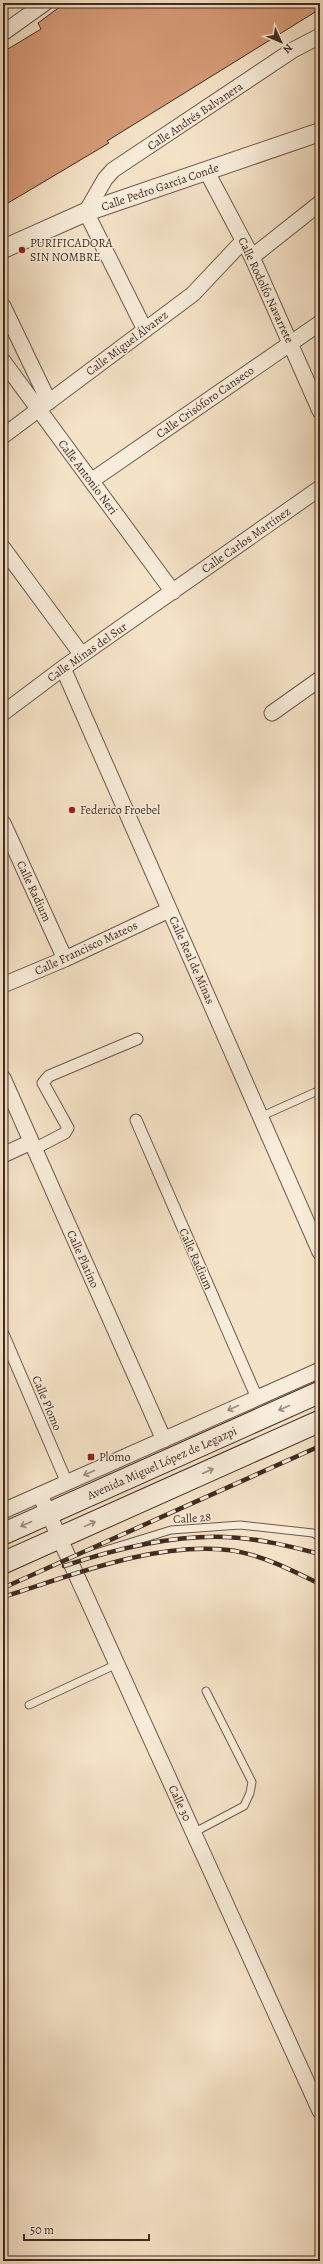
<svg xmlns="http://www.w3.org/2000/svg" width="323" height="2264" font-family="Alegreya,serif">
	<style>
		.building { fill: #d69b78; stroke: #422a21 }
		.lines { fill: none; stroke-linecap: round; stroke-linejoin: round }
		.service-casing { stroke: #6f584b; stroke-width: 9 }
		.pedestrian-casing { stroke: #6f584b; stroke-width: 13 }
		.minor-casing { stroke: #6f584b; stroke-width: 17 }
		.tertiary-casing { stroke: #6f584b; stroke-width: 20 }
		.secondary-casing { stroke: #422a21; stroke-width: 23 }
		.service { stroke: #f8eddb; stroke-width: 7 }
		.pedestrian { stroke: #f8eddb; stroke-width: 11 }
		.minor { stroke: #f8eddb; stroke-width: 15 }
		.tertiary { stroke: #f8eddb; stroke-width: 18 }
		.secondary { stroke: #f8eddb; stroke-width: 21 }
		.rail-casing { stroke: #422a21; stroke-width: 4.5 }
		.rail { stroke: #f8eddb; stroke-width: 3; stroke-dasharray: 9; stroke-linecap: butt }
		.oneway { stroke: #9d8c7e }
		.poi-dot { fill: #8f2418; stroke: #f8eddb; stroke-width: 1.5 }
		.labels { text-anchor: middle; stroke-width: 3; stroke-linejoin: round; paint-order: stroke }
		.street-label { font-size: 12px; fill: #422a21; stroke: #f8eddb }
		.poi-label { font-size: 12px; fill: #422a21; stroke: #f8eddb; text-anchor: start }
	</style>
	<rect width="100%" height="100%" fill="#f5e3c8"/>
	<filter id="stains"><feTurbulence type="fractalNoise" baseFrequency=".005" numOctaves="4"/><feColorMatrix values="0 0 0 0 .2 0 0 0 0 .09 0 0 0 0 .02 0 0 0 .5 -.17"/></filter>
	<radialGradient id="worn" r=".72"><stop offset=".6" stop-color="#630" stop-opacity="0"/><stop offset="1" stop-color="#630" stop-opacity=".3"/></radialGradient>
	<path class="building" d="M65,3h255v6l-213,132 2,2 -106,63v-154l38,-23 -3,-6z"/>
	<g class="lines">
		<defs>
			<path id="service" d="M260,1117l60,-27
				M70,1561l101,-31 69,-5 73,8 7,4
				M29,1705l88,-41
				M193,1833l51,-27 6,-13 2,-11 -46,-91"/>
			<path id="pedestrian" d="M136,1120l121,278
				M34,1149l31,-16 3,-5 -25,-45 6,-7 88,-37
				M3,1334l64,149"/>
			<path id="minor" d="M3,33l42,-30
				M207,172l45,85 68,154
				M252,257l68,-54
				M3,306l46,96
				M145,330l-59,-118 19,-33 8,-9 180,-120 27,-14
				M3,361l170,231
				M3,436l190,-142 50,-53
				M91,481l229,-158
				M3,548l79,107
				M63,668l257,584
				M3,713l60,-45 257,-180
				M272,713l48,-34
				M3,823l62,136
				M3,985l62,-26 104,-49
				M3,1078l161,362
				M3,1155l28,-13
				M40,1495l280,616
				M3,1511l317,-141"/>
			<path id="tertiary" d="M3,249l83,-37 234,-80"/>
			<path id="secondary" d="M3,1534l317,-142
				M3,1563l317,-142"/>
		</defs>
		<use href="#service" class="service-casing"/>
		<use href="#pedestrian" class="pedestrian-casing"/>
		<use href="#minor" class="minor-casing"/>
		<use href="#tertiary" class="tertiary-casing"/>
		<use href="#secondary" class="secondary-casing"/>
		<use href="#service" class="service"/>
		<use href="#pedestrian" class="pedestrian"/>
		<use href="#minor" class="minor"/>
		<use href="#tertiary" class="tertiary"/>
		<use href="#secondary" class="secondary"/>
		<defs>
			<path id="rail" d="M64,1566c51,-17 107,-31 161,-29 32,1 64,9 95,17
				M3,1588l317,-142
				M3,1597c70,-22 151,-55 225,-47 30,3 65,21 92,34"/>
		</defs>
		<use href="#rail" class="rail-casing"/>
		<use href="#rail" class="rail"/>
	</g>
	<defs><path id="oneway-shaft" d="M-6 0H5M1.5-3L5.5 0L1.5 3" fill="none" stroke-width="1.6" stroke-linecap="round" stroke-linejoin="round"/></defs>
	<g class="oneway">
		<use href="#oneway-shaft" transform="translate(233 1408) rotate(156)"/>
		<use href="#oneway-shaft" transform="translate(284 1408) rotate(156)"/>
		<use href="#oneway-shaft" transform="translate(208 1471) rotate(-24)"/>
		<use href="#oneway-shaft" transform="translate(89 1473) rotate(156)"/>
		<use href="#oneway-shaft" transform="translate(26 1524) rotate(156)"/>
		<use href="#oneway-shaft" transform="translate(90 1524) rotate(-24)"/>
	</g>
	<g class="poi-dot">
		<circle cx="22" cy="250" r="4"/>
		<circle cx="72" cy="810" r="4"/>
		<rect x="87" y="1453" width="8" height="8" rx="2"/>
	</g>
	<g class="labels">
		<g class="street-label">
			<text transform="translate(195 116) rotate(-34)" y="4">Calle Andrés Balvanera</text>
			<text transform="translate(160 187) rotate(-19)" y="4">Calle Pedro García Conde</text>
			<text transform="translate(266 290) rotate(65)" y="4">Calle Rodolfo Navarrete</text>
			<text transform="translate(127 343) rotate(-37)" y="4">Calle Miguel Álvarez</text>
			<text transform="translate(205 402) rotate(-35)" y="4">Calle Crisóforo Canseco</text>
			<text transform="translate(88 477) rotate(53)" y="4">Calle Antonio Neri</text>
			<text transform="translate(246 540) rotate(-35)" y="4">Calle Carlos Martínez</text>
			<text transform="translate(87 652) rotate(-35)" y="4">Calle Minas del Sur</text>
			<text transform="translate(34 891) rotate(65)" y="4">Calle Radium</text>
			<text transform="translate(86 948) rotate(-25)" y="4">Calle Francisco Mateos</text>
			<text transform="translate(192 960) rotate(66)" y="4">Calle Real de Minas</text>
			<text transform="translate(83 1259) rotate(66)" y="4">Calle Platino</text>
			<text transform="translate(196 1259) rotate(66)" y="4">Calle Radium</text>
			<text transform="translate(47 1403) rotate(67)" y="4">Calle Plomo</text>
			<text transform="translate(162 1463) rotate(-24)" y="4">Avenida Miguel López de Legazpi</text>
			<text transform="translate(192 1518) rotate(-4)" y="4">Calle 28</text>
			<text transform="translate(180 1803) rotate(65)" y="4">Calle 30</text>
		</g>
		<g class="poi-label">
			<text x="30" y="247">PURIFICADORA<tspan x="30" dy="14">SIN NOMBRE</tspan></text>
			<text x="80" y="814">Federico Froebel</text>
			<text x="99" y="1461">Plomo</text>
		</g>
	</g>
	<rect width="323" height="2264" fill="none" stroke="#f5e3c8" stroke-width="16"/>
	<rect x="4" y="4" width="315" height="2256" fill="none" stroke="#422a21" stroke-width="2"/>
	<rect x="8" y="8" width="307" height="2248" fill="none" stroke="#422a21"/>
	<g transform="translate(281 42) rotate(134)" stroke="#f8eddb" stroke-width="3" paint-order="stroke">
	<path d="M0-3L7 15L0 10L-7 15Z" fill="#422a21"/>
	<text y="-6" font-size="11" font-weight="bold" text-anchor="middle" fill="#422a21">N</text>
	</g>
	<path d="M24 2234v6h125v-6" fill="none" stroke="#422a21" stroke-width="2"/>
	<text x="30" y="2234" font-size="12" fill="#422a21" stroke="#f8eddb" stroke-width="3" paint-order="stroke">50 m</text>
	<rect width="100%" height="100%" filter="url(#stains)"/>
	<rect width="100%" height="100%" fill="url(#worn)"/>
</svg>
